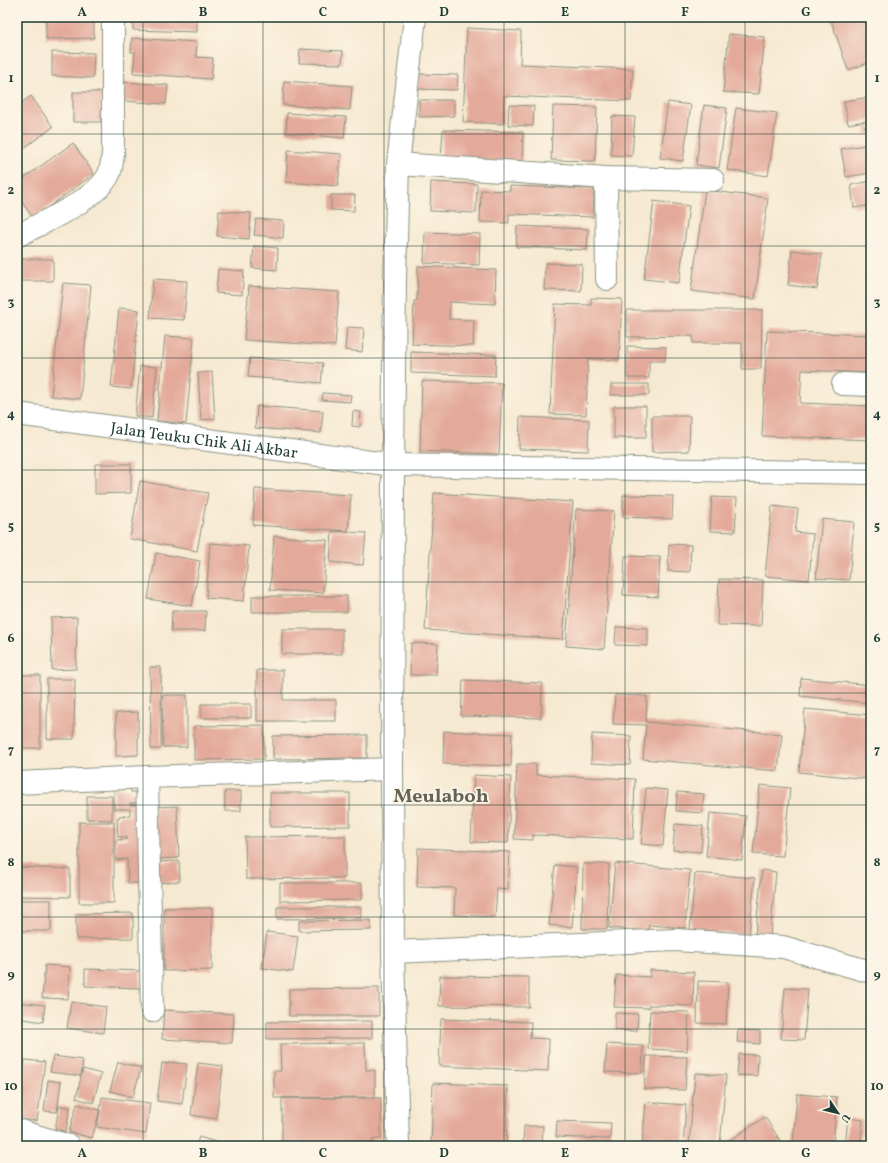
<svg xmlns="http://www.w3.org/2000/svg" width="888" height="1163" font-family="Vollkorn,serif">
	<style>
		.building { fill: #e3a99a }
		.lines { fill: none; stroke-linecap: round; stroke-linejoin: round }
		.minor-casing { stroke: #8a9382; stroke-width: 24 }
		.minor { stroke: #fff; stroke-width: 22 }
		.grid { fill: none; stroke: #1f3d34; stroke-width: 1; stroke-opacity: 0.55 }
		.labels { text-anchor: middle; stroke-width: 3.5; stroke-linejoin: round; paint-order: stroke }
		.street-label { font-size: 16px; fill: #1f3d34; stroke: #fcf5e5 }
		.district-label { font-size: 20px; font-weight: bold; fill: #646358; stroke: #fcf5e5 }
		.neatline { fill: none; stroke: #1f3d34; stroke-width: 1.5 }
		.grid-label { font-size: 13px; text-anchor: middle; font-weight: bold; fill: #1f3d34 }
	</style>
	<rect width="100%" height="100%" fill="#fcf5e5"/>
	<filter id="ink" filterUnits="userSpaceOnUse"><feTurbulence type="fractalNoise" baseFrequency=".025" numOctaves="2"/><feDisplacementMap in="SourceGraphic" scale="8" xChannelSelector="R" yChannelSelector="G"/><feConvolveMatrix kernelMatrix="1 2 1 2 8 2 1 2 1" color-interpolation-filters="sRGB"/></filter>
	<filter id="wash" filterUnits="userSpaceOnUse"><feTurbulence type="fractalNoise" baseFrequency=".012" numOctaves="4" result="noise"/><feDisplacementMap in="SourceGraphic" scale="16" xChannelSelector="R" yChannelSelector="G"/><feGaussianBlur stdDeviation="0.9" result="paint"/><feColorMatrix in="noise" values="0 0 0 0 0 0 0 0 0 0 0 0 0 0 0 0 0 1.4 0 .05"/><feComposite in="paint" operator="in"/></filter>
	<g filter="url(#wash)">
		<rect width="100%" height="100%" fill="#f6e9d1"/>
		<g id="blocks">
			<path class="building" d="M46,17h48v21l-48,1z
				M133,17h64v15l-64,-2z
				M549,17h16v2h-16z
				M830,17h41v45l-23,8z
				M467,28l54,3 -1,33 113,5 -2,32 -127,-5 -1,28 -40,-2z
				M729,34l36,3 -6,57 -36,-2z
				M132,38l65,4 -1,15 17,1 -2,21 -78,-6 2,-21h-4z
				M300,49l43,2 -1,13 -43,-1z
				M52,52l42,1 -1,25 -41,-2z
				M419,74l39,1 -1,15 -39,-1z
				M284,81l68,5 -2,24 -67,-5z
				M125,82l43,3 -2,19 -43,-3z
				M73,92h29l-1,30h-28z
				M31,96l22,31 -36,26v-47z
				M871,97v23l-23,4 -4,-23z
				M419,100h35v16l-35,1z
				M668,102l23,3 -8,56 -23,-3z
				M509,105l25,1 -1,20 -25,-1z
				M704,105l23,3 -8,60 -23,-3z
				M553,106l44,1 -2,54 -44,-1z
				M736,108l41,5 -9,63 -41,-6z
				M287,113l59,4 -2,21 -58,-5z
				M612,116l23,1 -3,39 -21,-1z
				M871,125v9l-5,1 -1,-9z
				M443,130l80,2 -1,31 -81,-3z
				M73,143l21,31 -61,44 -16,-23v-12z
				M871,144v29l-25,4 -5,-28z
				M288,150l53,4 -3,32 -52,-4z
				M871,181v24l-17,3 -3,-23z
				M431,182l46,2 -1,29 -46,-2z
				M510,186l84,3 -1,28 -84,-3v9l-29,-1 1,-32 29,1z
				M705,190l63,8 -13,101 -64,-8z
				M331,195h24l-1,16 -23,-1z
				M654,201l35,5 -10,77 -35,-4z
				M219,211l32,2 -2,26 -32,-3z
				M256,219l28,2 -1,17 -29,-3z
				M517,226l71,3 -1,21 -71,-3z
				M425,232l55,2 -1,31 -55,-2z
				M254,246l24,2 -1,22 -25,-2z
				M792,250l30,4 -5,35 -29,-4z
				M17,259h36v22h-36z
				M545,263l37,1 -1,27 -37,-1z
				M418,266l78,4 -1,34 -45,-2 -1,17 25,1 -1,26 -61,-2 2,-43h3z
				M218,269l26,2 -2,24 -26,-2z
				M153,279l34,2 -3,39 -34,-2z
				M63,283l28,2 -11,114 -29,-3z
				M249,286l90,6 -4,54 -91,-6z
				M591,298l31,1 -3,61 -31,-1 -2,56 -36,-1 5,-110 36,1z
				M119,308l20,2 -8,79 -20,-2z
				M627,310h135l-1,59h-19v-26h-49v-7l-66,1z
				M347,327l17,1 -2,24 -17,-2z
				M767,331l104,4v38l-69,-3 -2,33 71,3v34l-109,-4z
				M165,336l29,2 -8,86 -29,-3z
				M627,346l39,1 -1,14h-16v17h-22z
				M411,352l85,3 -1,21 -84,-3z
				M250,358l73,5 -2,20 -73,-6z
				M140,366l17,1 -5,51 -17,-2z
				M212,372l3,47 -14,1 -3,-47z
				M422,381l80,2 -3,71 -79,-3z
				M611,384h38v11h-38z
				M323,393l28,2 -1,7 -28,-2z
				M257,406l66,5 -2,22 -66,-5z
				M614,406h32v32h-32z
				M353,411l8,1 -1,15 -8,-1z
				M652,416h38l-1,35 -37,1z
				M520,417l69,3 -1,31 -69,-2z
				M95,464h36v29l-36,1z
				M140,481l68,12 -11,58 -67,-12z
				M255,489l96,6 -3,36 -95,-6z
				M434,493l139,9 -10,137 -138,-9z
				M623,495l50,1 -1,23 -49,-2z
				M712,497l25,1 -2,34 -25,-1z
				M772,506l26,3 -3,23 18,2 -4,46 -44,-4z
				M576,509l38,2 -10,138 -38,-3z
				M822,519l32,3 -5,58 -33,-2z
				M332,531l34,2 -3,32 -33,-3z
				M274,536l53,4 -4,53 -53,-3z
				M210,543l39,3 -5,55 -38,-3z
				M669,544l22,1 -1,27 -22,-1z
				M156,553l44,8 -8,45 -44,-7z
				M625,556l35,1 -2,40 -35,-2z
				M719,579l44,1 -2,46 -44,-1z
				M252,596h95v16h-95z
				M172,611h34l-1,20h-34z
				M77,617l-1,52 -24,1 -1,-52z
				M616,627l32,1v18l-33,-1z
				M282,629h60v25h-60z
				M411,643l27,1 -2,31h-26z
				M150,667h11v82h-10z
				M257,670h26v30h53v21h-79z
				M17,675h23v73h-23z
				M801,678l70,7 -1,18 -70,-7z
				M47,679h28l-1,60h-27z
				M463,680l79,3 -1,35 -80,-2z
				M162,695h25v52h-24z
				M615,695l32,1 -1,26 136,12 -4,37 -135,-12 3,-34 -33,-1z
				M201,704h50v14h-50z
				M805,709l66,6v39l-3,25 -69,-7z
				M138,712v43l-22,1v-43z
				M264,725v34l-70,1v-34z
				M444,731l68,3 -1,32 -68,-2z
				M592,734l39,2 -1,29 -39,-2z
				M367,735v23l-94,1v-23z
				M517,764h19v11l99,4 -2,60 -100,-4v5l-19,-1z
				M474,775l37,2 -3,66 -37,-1z
				M760,785l30,3 -7,68 -30,-2z
				M114,788h16l1,4h10v11h-11v2h13l2,78h-17l-1,-24 -11,1v-20l11,-1v-2h-9l-1,-19h2v-2l11,-1v-6h-16z
				M646,788l22,2 -5,56 -22,-2z
				M225,791h16v20h-16z
				M677,792l27,2 -2,19 -26,-2z
				M270,793h80v33l-80,1z
				M87,796h25v24l-25,-1z
				M177,806l2,52 -23,1 -2,-52z
				M710,813l36,3 -4,44 -36,-4z
				M79,822h35v81h-35z
				M675,824l28,2 -2,26 -28,-2z
				M345,836v42l-99,1 -1,-42z
				M418,848l92,4 -2,38 -11,-1 -2,28 -41,-2 1,-27 -38,-1z
				M179,861l1,20 -23,2 -2,-21z
				M615,863l75,7 -5,58 -36,-3 -1,6 -39,-3z
				M583,864h26l-2,65h-25z
				M555,865l22,2 -5,60 -23,-2z
				M17,867l53,2v28l-53,-1z
				M762,870l14,2 -6,65 -15,-1z
				M695,873l60,5 -6,57 -59,-5z
				M280,883h82v17l-82,1z
				M17,900h34v31h-34z
				M277,907h84v11l-84,1z
				M164,908h48v62l-48,1z
				M133,913v25l-57,1v-25z
				M371,920v10l-72,1v-10z
				M267,932l31,4 -5,36 -31,-4z
				M45,965l25,2 -2,32 -26,-1z
				M85,969l56,2 -1,17 -55,-2z
				M650,970l44,2 -1,34 -44,-1v3l-35,-1 2,-32 34,2z
				M440,976l89,1v30l-90,-1z
				M698,981l30,1 -2,42 -29,-1z
				M379,988v28h-90v-27z
				M785,988l23,1 -4,51 -23,-1z
				M17,1002l28,3 -2,17 -26,-4z
				M71,1002l35,5 -3,26 -36,-5z
				M164,1010l70,4 -2,29 -70,-4z
				M650,1011l39,1 -2,39 -39,-2z
				M615,1013l23,1 -1,17 -22,-1z
				M441,1019l90,3 -1,16 19,1 -1,32 -109,-5z
				M372,1021v17l-105,1v-17z
				M738,1030l22,1v13l-23,-2z
				M365,1043l1,27h9v27l-101,1v-27h7l-1,-27z
				M607,1044l36,2 -1,27 -37,-1z
				M739,1054l19,1 -1,21 -20,-1z
				M53,1056l30,4 -2,16 -31,-4z
				M646,1056l41,1 -2,33 -41,-1z
				M25,1060l20,2 -8,59 -20,-2z
				M118,1062l23,6 -8,29 -23,-6z
				M169,1062l18,2 -5,40 -25,-3 5,-38 7,1z
				M198,1063l25,3 -7,53 -25,-4z
				M83,1069l18,5 -8,29 -17,-5z
				M695,1073l31,2 -6,71h-31z
				M48,1080l13,2 -4,30 -13,-1z
				M433,1083l75,3 -2,60h-75z
				M797,1094l40,3 -4,49 -40,-1z
				M102,1097l48,6 -4,31 -49,-7z
				M282,1098h99v41h-8v7h-91z
				M646,1102l40,3 -3,41h-41z
				M77,1104l23,6 -8,28 -23,-6z
				M59,1106l11,1 -4,24 -11,-1z
				M765,1117l16,25 -7,4h-48l-2,-2z
				M848,1118l15,2 -3,26h-15z
				M557,1121l54,2 -1,16 -54,-2z
				M524,1126h19l-1,20h-19z
				M199,1137l20,6 -1,3h-22z"/>
		</g>
	</g>
	<g filter="url(#ink)">
		<use href="#blocks" fill-opacity="0" stroke="#8a9382" stroke-width="1"/>
		<g class="lines">
			<defs>
				<g id="minor">
					<path d="M398,164l208,14 107,2"/>
					<path d="M606,178l1,101"/>
					<path d="M17,236c24,-13 81,-37 92,-62 3,-7 3,-14 4,-21v-136"/>
					<path d="M843,384l28,1"/>
					<path id="s1" d="M17,414l376,51 478,8"/>
					<path d="M147,777l5,234"/>
					<path d="M17,783l130,-6 245,-8"/>
					<path d="M393,952l283,-12 107,7 88,25"/>
					<path d="M17,1130l52,16"/>
					<path d="M398,1146l-5,-194 -1,-183 1,-304 2,-185 3,-116 17,-147"/>
				</g>
			</defs>
			<use href="#minor" class="minor-casing"/>
			<use href="#minor" class="minor"/>
		</g>
	</g>
	<path class="grid" d="M143,17v1129M263,17v1129M384,17v1129M504,17v1129M625,17v1129M745,17v1129M17,134h854M17,246h854M17,358h854M17,470h854M17,582h854M17,693h854M17,805h854M17,917h854M17,1029h854"/>
	<g class="labels">
		<g class="street-label">
			<text dy="6" stroke="none"><textPath href="#s1" startOffset="189">Jalan Teuku Chik Ali Akbar</textPath></text>
		</g>
		<g class="district-label">
			<text x="441" y="802">Meulaboh</text>
		</g>
	</g>
	<rect width="888" height="1163" fill="none" stroke="#fcf5e5" stroke-width="44"/>
	<g transform="translate(838 1113) rotate(125)" stroke="#fcf5e5" stroke-width="3" paint-order="stroke">
	<path d="M0-3L7 15L0 10L-7 15Z" fill="#1f3d34"/>
	<text y="-6" font-size="11" font-weight="bold" text-anchor="middle" fill="#1f3d34">U</text>
	</g>
	<rect x="22" y="22" width="844" height="1119" class="neatline"/>
	<g class="grid-label">
		<text x="82" y="16">A</text>
		<text x="203" y="16">B</text>
		<text x="323" y="16">C</text>
		<text x="444" y="16">D</text>
		<text x="565" y="16">E</text>
		<text x="685" y="16">F</text>
		<text x="806" y="16">G</text>
		<text x="11" y="82">1</text>
		<text x="877" y="82">1</text>
		<text x="11" y="194">2</text>
		<text x="877" y="194">2</text>
		<text x="11" y="306">3</text>
		<text x="877" y="306">3</text>
		<text x="11" y="418">4</text>
		<text x="877" y="418">4</text>
		<text x="11" y="530">5</text>
		<text x="877" y="530">5</text>
		<text x="11" y="642">6</text>
		<text x="877" y="642">6</text>
		<text x="11" y="754">7</text>
		<text x="877" y="754">7</text>
		<text x="11" y="866">8</text>
		<text x="877" y="866">8</text>
		<text x="11" y="978">9</text>
		<text x="877" y="978">9</text>
		<text x="11" y="1090">10</text>
		<text x="877" y="1090">10</text>
		<text x="82" y="1157">A</text>
		<text x="203" y="1157">B</text>
		<text x="323" y="1157">C</text>
		<text x="444" y="1157">D</text>
		<text x="565" y="1157">E</text>
		<text x="685" y="1157">F</text>
		<text x="806" y="1157">G</text>
	</g>
</svg>
